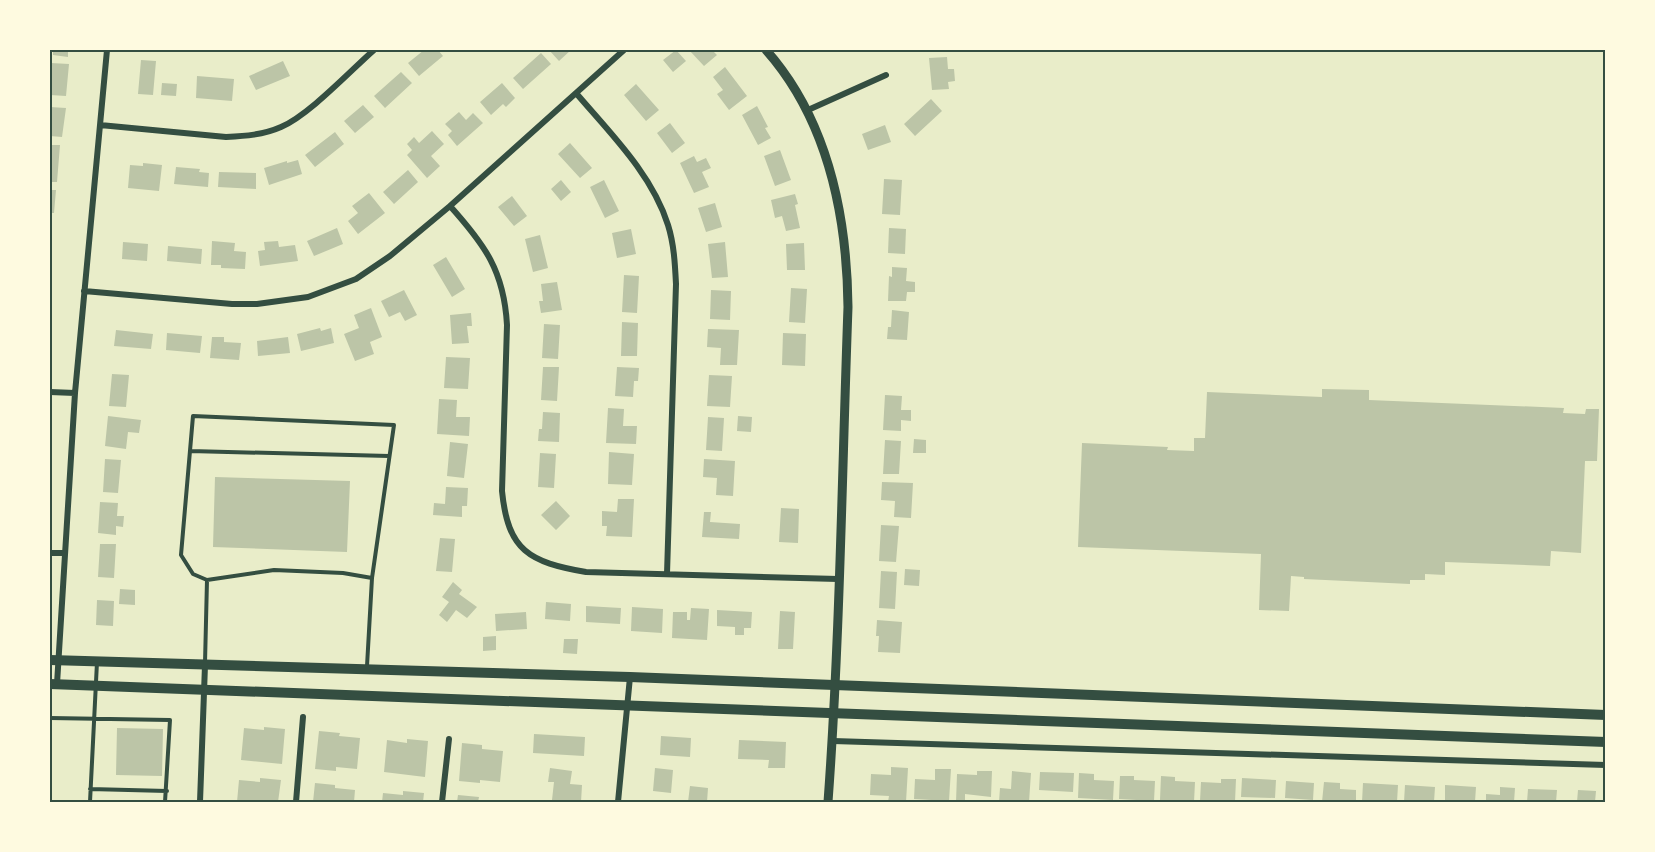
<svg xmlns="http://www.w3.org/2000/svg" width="1655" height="852" font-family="'Alegreya Sans',sans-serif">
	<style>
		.building { fill: #bcc5a7 }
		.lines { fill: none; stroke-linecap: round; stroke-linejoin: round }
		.service { stroke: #344e41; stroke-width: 4 }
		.minor { stroke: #344e41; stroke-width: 6 }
		.tertiary { stroke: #344e41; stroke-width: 9 }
		.secondary { stroke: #344e41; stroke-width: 10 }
		.neatline { fill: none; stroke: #344e41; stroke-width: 2 }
	</style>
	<rect width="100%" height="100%" fill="#e9edc9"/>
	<path class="building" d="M53,50h15v7l-15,-2z
		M424,50h14l5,6 -24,20 -11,-13z
		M549,50h22l-12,11z
		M676,50l10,11 -13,11 -10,-12z
		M689,50h23l5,5 -13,11z
		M541,53l10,11 -28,25 -10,-11z
		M947,57l1,12h6l1,12 -7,1 1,7 -17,1 -3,-32z
		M141,60l15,1 -3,34 -15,-1z
		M283,61l7,15 -34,14 -7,-14z
		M51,63l18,1 -3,32 -16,-1z
		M725,67l22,29 -18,14 -12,-16 6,-4 -10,-13z
		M401,72l11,11 -27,25 -11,-12z
		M197,76l37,3 -2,22 -36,-3z
		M162,83l15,1 -1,12 -15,-1z
		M502,83l13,15 -9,9 -3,-3 -12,11 -11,-13z
		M636,84l23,26 -13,11 -22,-26z
		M931,99l11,12 -27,25 -11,-12z
		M363,105l11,12 -19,16 -11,-12z
		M757,106l11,21 -3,1 6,10 -13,7 -16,-30z
		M50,107l16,1 -4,29 -12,-1z
		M459,112l7,8 7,-7 10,10 -26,23 -9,-11 4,-4 -7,-7z
		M670,123l15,20 -13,10 -15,-20z
		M885,125l6,17 -23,8 -6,-16z
		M432,131l12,13 -13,12 9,10 -13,12 -20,-23 5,-5 -5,-6 7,-7 5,6z
		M335,132l9,12 -29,23 -10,-12z
		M570,143l22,25 -12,10 -22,-24z
		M50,145h10l-3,37h-7z
		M780,150l11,30 -16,6 -11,-30z
		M694,156l3,6 9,-4 5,10 -9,4 7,15 -15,6 -14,-30z
		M298,160l4,14 -33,11 -5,-17 23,-7v2z
		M143,163l19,2 -3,26 -31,-3 2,-23 13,1z
		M176,167l24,2 -1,3 10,1 -1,14 -34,-3z
		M408,170l10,12 -24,22 -11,-12z
		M219,172l37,1v16l-38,-2z
		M884,179l18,1 -2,35 -18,-1z
		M561,180l10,12 -10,9 -10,-12z
		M604,180l15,31 -14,7 -15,-31z
		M50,190h6l-2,23h-4z
		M369,193l16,20 -27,21 -10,-13 10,-8 -6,-7z
		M795,194l3,10 -3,1 5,23 -14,3 -4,-15 -7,2 -4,-18z
		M512,196l15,20 -13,10 -16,-19z
		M715,203l7,24 -16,5 -8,-24z
		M337,228l6,16 -29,12 -7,-15z
		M889,228l17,1 -1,25 -17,-1z
		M631,229l5,25 -19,4 -5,-25z
		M540,235l8,33 -15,4 -8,-33z
		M212,241l23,2 -1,8 12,1 -1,17 -24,-1v-3h-10z
		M278,241l1,6 16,-2 3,16 -38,5 -2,-15 7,-1 -1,-8z
		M123,242l25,2 -1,17 -25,-2z
		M725,242l3,35 -16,1 -4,-34z
		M804,243l1,27h-18l-1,-26z
		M168,246l34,3 -1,15 -34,-3z
		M446,257l19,32 -13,8 -19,-32z
		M892,267l15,1 -1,13 9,1v10h-8l-1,9h-18l1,-25 3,1z
		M624,275l15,1 -2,37 -15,-1z
		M557,282l5,28 -21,3 -2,-12h4l-2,-17z
		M791,288l16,1 -2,34 -16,-1z
		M404,290l13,25 -12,6 -5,-9 -11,5 -8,-16z
		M711,290l20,1 -1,29 -20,-1z
		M371,308l11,29 -12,5 4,12 -19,7 -11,-27 15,-6 -5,-13z
		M892,310l17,2 -2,28 -20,-1 1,-12h3z
		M471,313l1,13h-5l2,17 -17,1 -2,-29z
		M622,322l16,1 -1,33h-16z
		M544,324l16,1 -2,34 -16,-1z
		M320,328l1,3 10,-3 3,15 -33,8 -4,-17z
		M708,329l31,1 -2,35h-17l1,-17 -14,-1z
		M116,330l37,4 -2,15 -37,-3z
		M167,333l35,3 -2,17 -34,-3z
		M783,333l23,1 -1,32 -23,-1z
		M212,337h12v5l17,1 -2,17 -29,-2z
		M288,337l2,16 -32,3 -1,-15z
		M446,357l24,1 -2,31 -24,-1z
		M543,367h16l-2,34 -16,-1z
		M617,367l22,1 -1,13h-4l-1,16 -18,-1z
		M112,374l17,1 -3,32 -17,-1z
		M709,375l23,1 -2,31 -23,-1z
		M1322,389l47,1v10l195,8 -1,5 22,1 1,-5h13l-2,52h-12l-4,92 -30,-2 -1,15 -105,-4v13l-20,-1v6h-15v4l-106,-5v-2l-13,-1 -2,35 -30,-1 2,-56 -183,-7 4,-104 86,4 -1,3 27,1v-13h11l2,-46 115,5z
		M885,395l17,1 -1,14h10v11l-10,-1v11l-18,-1z
		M439,399l18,1 -1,17h14l-1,19 -32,-2z
		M608,408l16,1 -1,17h14l-1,18 -30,-1z
		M543,412l17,1 -1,29 -21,-1 1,-12h3z
		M108,416l33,4 -2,13 -11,-1 -2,17 -21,-3z
		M738,416l14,1 -1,15 -14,-1z
		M708,417l16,1 -2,33 -16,-1z
		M914,439l12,1v13h-13z
		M885,440l16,1 -2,33h-16z
		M450,442l18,2 -4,34 -17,-2z
		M609,452l25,2 -2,31 -24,-1z
		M540,453l16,1 -2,34 -16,-1z
		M105,459l16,1 -3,33 -15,-1z
		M704,459l31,2 -2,35 -17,-1 1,-17 -14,-1z
		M215,477l135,4 -3,71 -134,-5z
		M882,482l31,1 -2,35 -17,-1 1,-16 -14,-1z
		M446,487l22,1 -1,18h-5v11l-29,-2 1,-12 11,1z
		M618,499h16l-2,38 -26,-1 1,-10h-5v-15l15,1z
		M556,501l14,15 -14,14 -15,-15z
		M100,502l18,1 -1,13h7l-1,11 -7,-1v9l-18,-2z
		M781,508l18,1 -1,34 -19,-1z
		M704,512h7l-1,10 30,2 -1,15 -37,-2z
		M881,525l18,1 -3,36 -17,-1z
		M440,538l15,1 -3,33 -16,-1z
		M100,544h16l-2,34 -16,-1z
		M905,569l15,1 -1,16 -15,-1z
		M881,571l16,1 -2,37 -16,-1z
		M453,582l9,8 -3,4 18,13 -10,11 -11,-8 -9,12 -8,-7 10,-13 -7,-5z
		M120,589l15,1v15l-16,-1z
		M97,600l17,1 -1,25 -17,-1z
		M546,602l25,2 -1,17 -25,-2z
		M586,606l35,2 -1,16 -34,-2z
		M632,607l31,2 -1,24 -31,-2z
		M691,608l18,1 -2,31 -35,-2 1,-26h14v8h3z
		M717,610l35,2 -1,16h-7v7h-9v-8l-18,-1z
		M780,611l15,1 -2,37h-15z
		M526,612l1,17 -31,2 -1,-17z
		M877,620l25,2 -2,31 -22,-1 1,-16h-3z
		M496,636v14l-13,1v-14z
		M564,639h14l-1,15 -14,-1z
		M264,727l21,2 -3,35 -41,-4 3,-32 20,2z
		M117,728l46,1 -1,47 -46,-1z
		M319,731l21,2 -1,3 21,2 -3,31 -21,-2v4l-21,-2z
		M534,734l51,3 -1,19 -51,-3z
		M661,736l30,2 -1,19 -30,-2z
		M407,739l21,2 -3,36 -41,-5 3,-32 20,3z
		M739,740l47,2 -1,26h-17l1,-8 -31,-1z
		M462,743l20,2v4l21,2 -3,31 -20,-2v3l-21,-2z
		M891,767l17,1 -2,34h-18l1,-6 -19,-1 1,-21 20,1z
		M550,768l22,3 -2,13 12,1 -1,17 -29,-2 2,-18h-6z
		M655,768l18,2 -2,23 -18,-2z
		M935,769h16l-2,32 -35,-2 1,-20 20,1z
		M977,771h15l-1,26 -26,-3v8h-9l1,-28 20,1z
		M1012,771l19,2 -2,29h-30l1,-14 11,1z
		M1040,772l34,1 -1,19 -34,-2z
		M1079,773l15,1v6l20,1 -1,19 -35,-2z
		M1120,776h14v4l21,1 -1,20 -35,-2z
		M1161,776l14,1v4l20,1 -1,20 -34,-2z
		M260,778l21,2 -3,22h-41l2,-22 21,2z
		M1242,778l34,2 -1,18 -34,-1z
		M1221,779h15l-1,23 -35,-1 1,-19 20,1z
		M1286,781l28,2 -1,17 -28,-2z
		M1324,782l16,1v6l16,1v12h-34z
		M315,783l20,2v3l20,2 -1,12h-41z
		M1363,783l35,2 -1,17h-35z
		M1405,785l30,2 -1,15h-30z
		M1445,785l31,2 -1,15h-30z
		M690,786l18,2 -1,14h-19z
		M1500,787l15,1 -1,14h-28v-8l14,1z
		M1528,789l29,1 -1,12h-29z
		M1578,790l18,1 -1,11h-18z
		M403,791l21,2 -1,9h-41l1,-9 20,2z
		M458,795l21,2 -1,5h-21z"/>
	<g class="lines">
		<path class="service" d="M190,451l199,5
			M207,580l-14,-6 -12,-19 12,-139 201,9 -22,153
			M205,663l2,-83 67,-10 69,3 29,5 -5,88
			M50,718l120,2 -5,82
			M90,789l77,2
			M90,802l7,-140"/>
		<path class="minor" d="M576,93c34,40 76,81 92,132 6,19 7,39 8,59l-9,290
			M808,110l78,-35
			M100,125l126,12c19,-1 37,-2 55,-10 28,-12 68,-55 93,-77
			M450,206c35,39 54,65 57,119l-5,166c6,60 27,71 84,81l252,7
			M84,291l148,13h25l51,-7 48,-18 34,-23 60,-50 174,-156
			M50,392l25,1
			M50,553h15
			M57,684l18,-291 32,-343
			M833,741l773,24
			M200,802l5,-137
			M296,802l7,-85
			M442,802l7,-63
			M618,802l12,-125"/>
		<path class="tertiary" d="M766,50c62,70 81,165 82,257 -6,165 -8,331 -20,495"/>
		<path class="secondary" d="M50,660l580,17 976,38
			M50,684l1556,58"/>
	</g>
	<rect width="1655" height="852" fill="none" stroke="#fefae0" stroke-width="102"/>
	<rect x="51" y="51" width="1553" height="750" class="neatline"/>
</svg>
